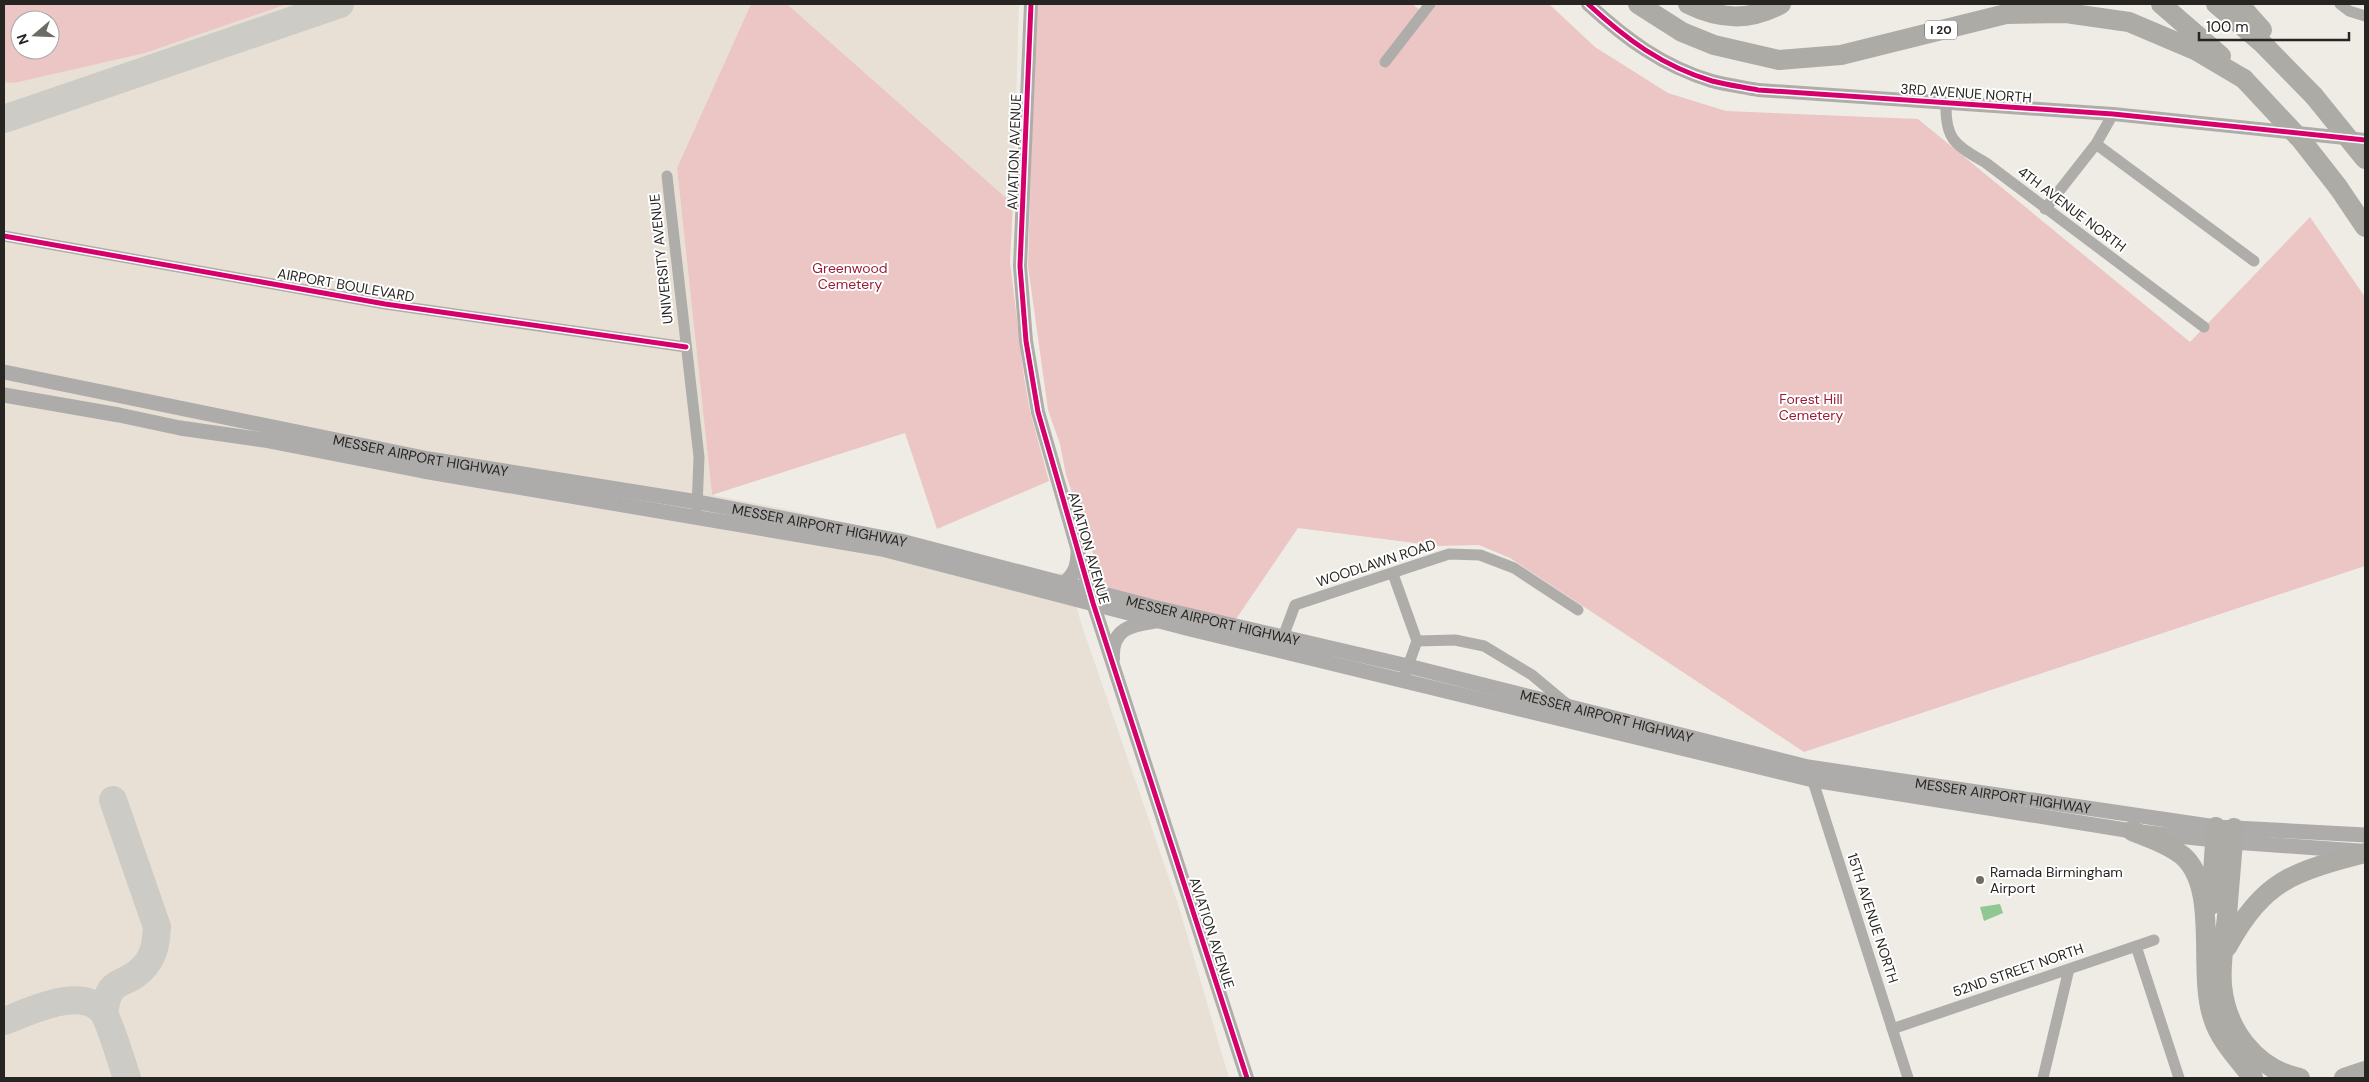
<svg xmlns="http://www.w3.org/2000/svg" width="2369" height="1082" font-family="'DM Sans',sans-serif">
	<style>
		.built { fill: #e8e0d5; fill-rule: evenodd }
		.green { fill: #ebc6c4; fill-rule: evenodd }
		.water { fill: #90c793 }
		.lines { fill: none; stroke-linecap: round; stroke-linejoin: round }
		.taxiway { stroke: #cdcbc6; stroke-width: 28 }
		.minor { stroke: #aeadaa; stroke-width: 11 }
		.tertiary { stroke: #aeadaa; stroke-width: 14 }
		.secondary { stroke: #aeacaa; stroke-width: 15 }
		.motorway { stroke: #acaba6; stroke-width: 20 }
		.motorway-bridge { stroke: #acaba6; stroke-width: 20 }
		.cycleway-casing { stroke: #fff; stroke-width: 8 }
		.cycleway { stroke: #d6006c; stroke-width: 5 }
		.poi-dot { fill: #6d6b66; stroke: #fff; stroke-width: 2 }
		.labels { text-anchor: middle; stroke-width: 4; stroke-linejoin: round; paint-order: stroke }
		.shield { fill: #fff; stroke: #686664; stroke-width: 1 }
		.shield-label { font-size: 12px; font-weight: bold; fill: #272521 }
		.street-label { font-size: 14px; fill: #272521; stroke: #fff }
		.park-label { font-size: 14px; fill: #991c35; stroke: #fff }
		.poi-label { font-size: 14px; fill: #272521; stroke: #fff; text-anchor: start }
	</style>
	<rect width="100%" height="100%" fill="#efece6"/>
	<path class="built" d="M4,4h747l-74,164 35,327 83,16 249,62h24l13,50 98,284 50,171h-1225zM20,20h30v30h-30z
		M787,4h232l-6,200z"/>
	<path class="green" d="M4,4h283l-142,49 -131,30 -10,-1zM20,20h30v30h-30z
		M751,4h36l226,200 -3,58 14,115 6,34 19,70 -112,48 -32,-96 -193,62 -35,-327z
		M1036,4h376l14,10 9,-10h114l46,43 73,46 58,18 192,8 272,223 120,-125 55,80v269l-561,186 -294,-194 -31,-13 -41,1 -140,-18 -62,91 -123,-27 -11,-12 -36,-105 -6,-31 -12,-34 -20,-144z"/>
	<path class="water" d="M2000,904l3,9 -19,8 -4,-14z"/>
	<g class="lines">
		<path class="taxiway" d="M4,119l336,-115
			M104,1014c5,-39 17,-25 37,-44 13,-12 15,-26 16,-43l-44,-127
			M4,1021c25,-9 77,-36 99,-9 7,10 19,52 24,66"/>
		<path class="minor" d="M2340,4l9,7 16,5
			M1385,62l45,-58
			M1946,103c-1,38 10,42 40,60l218,164
			M2096,144l158,117
			M667,176l32,281 -2,51
			M2045,209l51,-65 17,-30
			M4,236l381,68 301,43
			M1393,574l24,67 -14,39
			M1283,637l12,-32 154,-51 31,1 34,13 64,42
			M1417,641l38,-1 29,6 48,29 36,30
			M1811,775l97,303
			M2136,946l43,132
			M1892,1029l262,-89
			M2043,1078l26,-109"/>
		<path class="tertiary" d="M1031,4l-11,262 6,75 12,71 55,191 154,475
			M1588,4c38,35 74,62 124,77 15,4 31,6 46,9l355,24 252,26
			M1113,659c-2,-32 20,-34 45,-38"/>
		<g class="secondary">
			<path id="s1" d="M4,372l425,87 269,43 203,39 252,66 255,59 400,101 408,60 149,8"/>
			<path d="M4,395l115,20 61,13 84,12 159,31 459,78 308,80 623,151 319,51 101,11 126,9"/>
			<path d="M1064,583c11,-8 14,-18 14,-31"/>
		</g>
		<path class="motorway" d="M1638,4l44,28 32,13 65,15 62,-5 165,-41 60,-1 63,9 66,28 49,29
			M1688,4c31,15 61,18 93,0
			M2161,4l60,52
			M2216,4l47,40 51,52
			M2239,4l23,26
			M2338,187l27,40
			M2234,828c-2,29 -5,59 -7,88 -2,22 -7,46 -5,69 4,44 33,84 78,93
			M2132,831c17,7 36,13 51,25 37,33 14,116 30,162 7,23 26,42 40,60
			M2211,905l5,-78
			M2227,947c38,-68 66,-75 138,-94
			M2344,1078l21,-7"/>
		<path class="motorway-bridge" d="M2244,79l58,62 36,46
			M2314,96l51,63"/>
		<defs>
			<path id="cycleway" d="M1031,4l-11,262 6,75 12,71 55,191 154,475
				M1588,4c38,35 74,62 124,77 15,4 31,6 46,9l355,24 252,26
				M4,236l381,68 301,43"/>
		</defs>
		<use href="#cycleway" class="cycleway-casing"/>
		<use href="#cycleway" class="cycleway"/>
	</g>
	<circle class="poi-dot" cx="1980" cy="880" r="5"/>
	<g class="labels">
		<rect class="shield" x="1925" y="20.5" width="32" height="19" rx="4"/>
		<g class="shield-label">
			<text x="1941" y="34">I 20</text>
		</g>
		<g class="street-label">
			<text transform="translate(1966 93) rotate(4)" y="5">3RD AVENUE NORTH</text>
			<text transform="translate(1014 152) rotate(-88)" y="5">AVIATION AVENUE</text>
			<text transform="translate(2072 209) rotate(37)" y="5">4TH AVENUE NORTH</text>
			<text transform="translate(661 259) rotate(-96)" y="5">UNIVERSITY AVENUE</text>
			<text transform="translate(346 285) rotate(10)" y="5">AIRPORT BOULEVARD</text>
			<text dy="5" stroke="none"><textPath href="#s1" startOffset="425">MESSER AIRPORT HIGHWAY</textPath></text>
			<text dy="5" stroke="none"><textPath href="#s1" startOffset="830">MESSER AIRPORT HIGHWAY</textPath></text>
			<text transform="translate(1089 548) rotate(74)" y="5">AVIATION AVENUE</text>
			<text transform="translate(1376 563) rotate(-18)" y="5">WOODLAWN ROAD</text>
			<text dy="5" stroke="none"><textPath href="#s1" startOffset="1235">MESSER AIRPORT HIGHWAY</textPath></text>
			<text dy="5" stroke="none"><textPath href="#s1" startOffset="1640">MESSER AIRPORT HIGHWAY</textPath></text>
			<text dy="5" stroke="none"><textPath href="#s1" startOffset="2045">MESSER AIRPORT HIGHWAY</textPath></text>
			<text transform="translate(1873 918) rotate(72)" y="5">15TH AVENUE NORTH</text>
			<text transform="translate(1212 933) rotate(72)" y="5">AVIATION AVENUE</text>
			<text transform="translate(2018 970) rotate(-19)" y="5">52ND STREET NORTH</text>
		</g>
		<g class="park-label">
			<text x="850" y="273">Greenwood<tspan x="850" dy="16">Cemetery</tspan></text>
			<text x="1811" y="404">Forest Hill<tspan x="1811" dy="16">Cemetery</tspan></text>
		</g>
		<g class="poi-label">
			<text x="1990" y="877">Ramada Birmingham<tspan x="1990" dy="16">Airport</tspan></text>
		</g>
	</g>
	<rect width="2369" height="1082" fill="none" stroke="#272521" stroke-width="10"/>
	<g transform="translate(35 35) rotate(251)"><circle r="24" fill="#ffffff" stroke="#a9a8a6"/>
	<path d="M0-4L9 19L0 12L-9 19Z" fill="#6d6b66"/>
	<text y="-8" font-size="14" font-weight="bold" text-anchor="middle" fill="#272521">N</text>
	</g>
	<path d="M2199 32v8h150v-8" fill="none" stroke="#272521" stroke-width="2.5"/>
	<text x="2206" y="32" font-size="15" fill="#272521" stroke="#ffffff" stroke-width="4" paint-order="stroke">100 m</text>
</svg>
